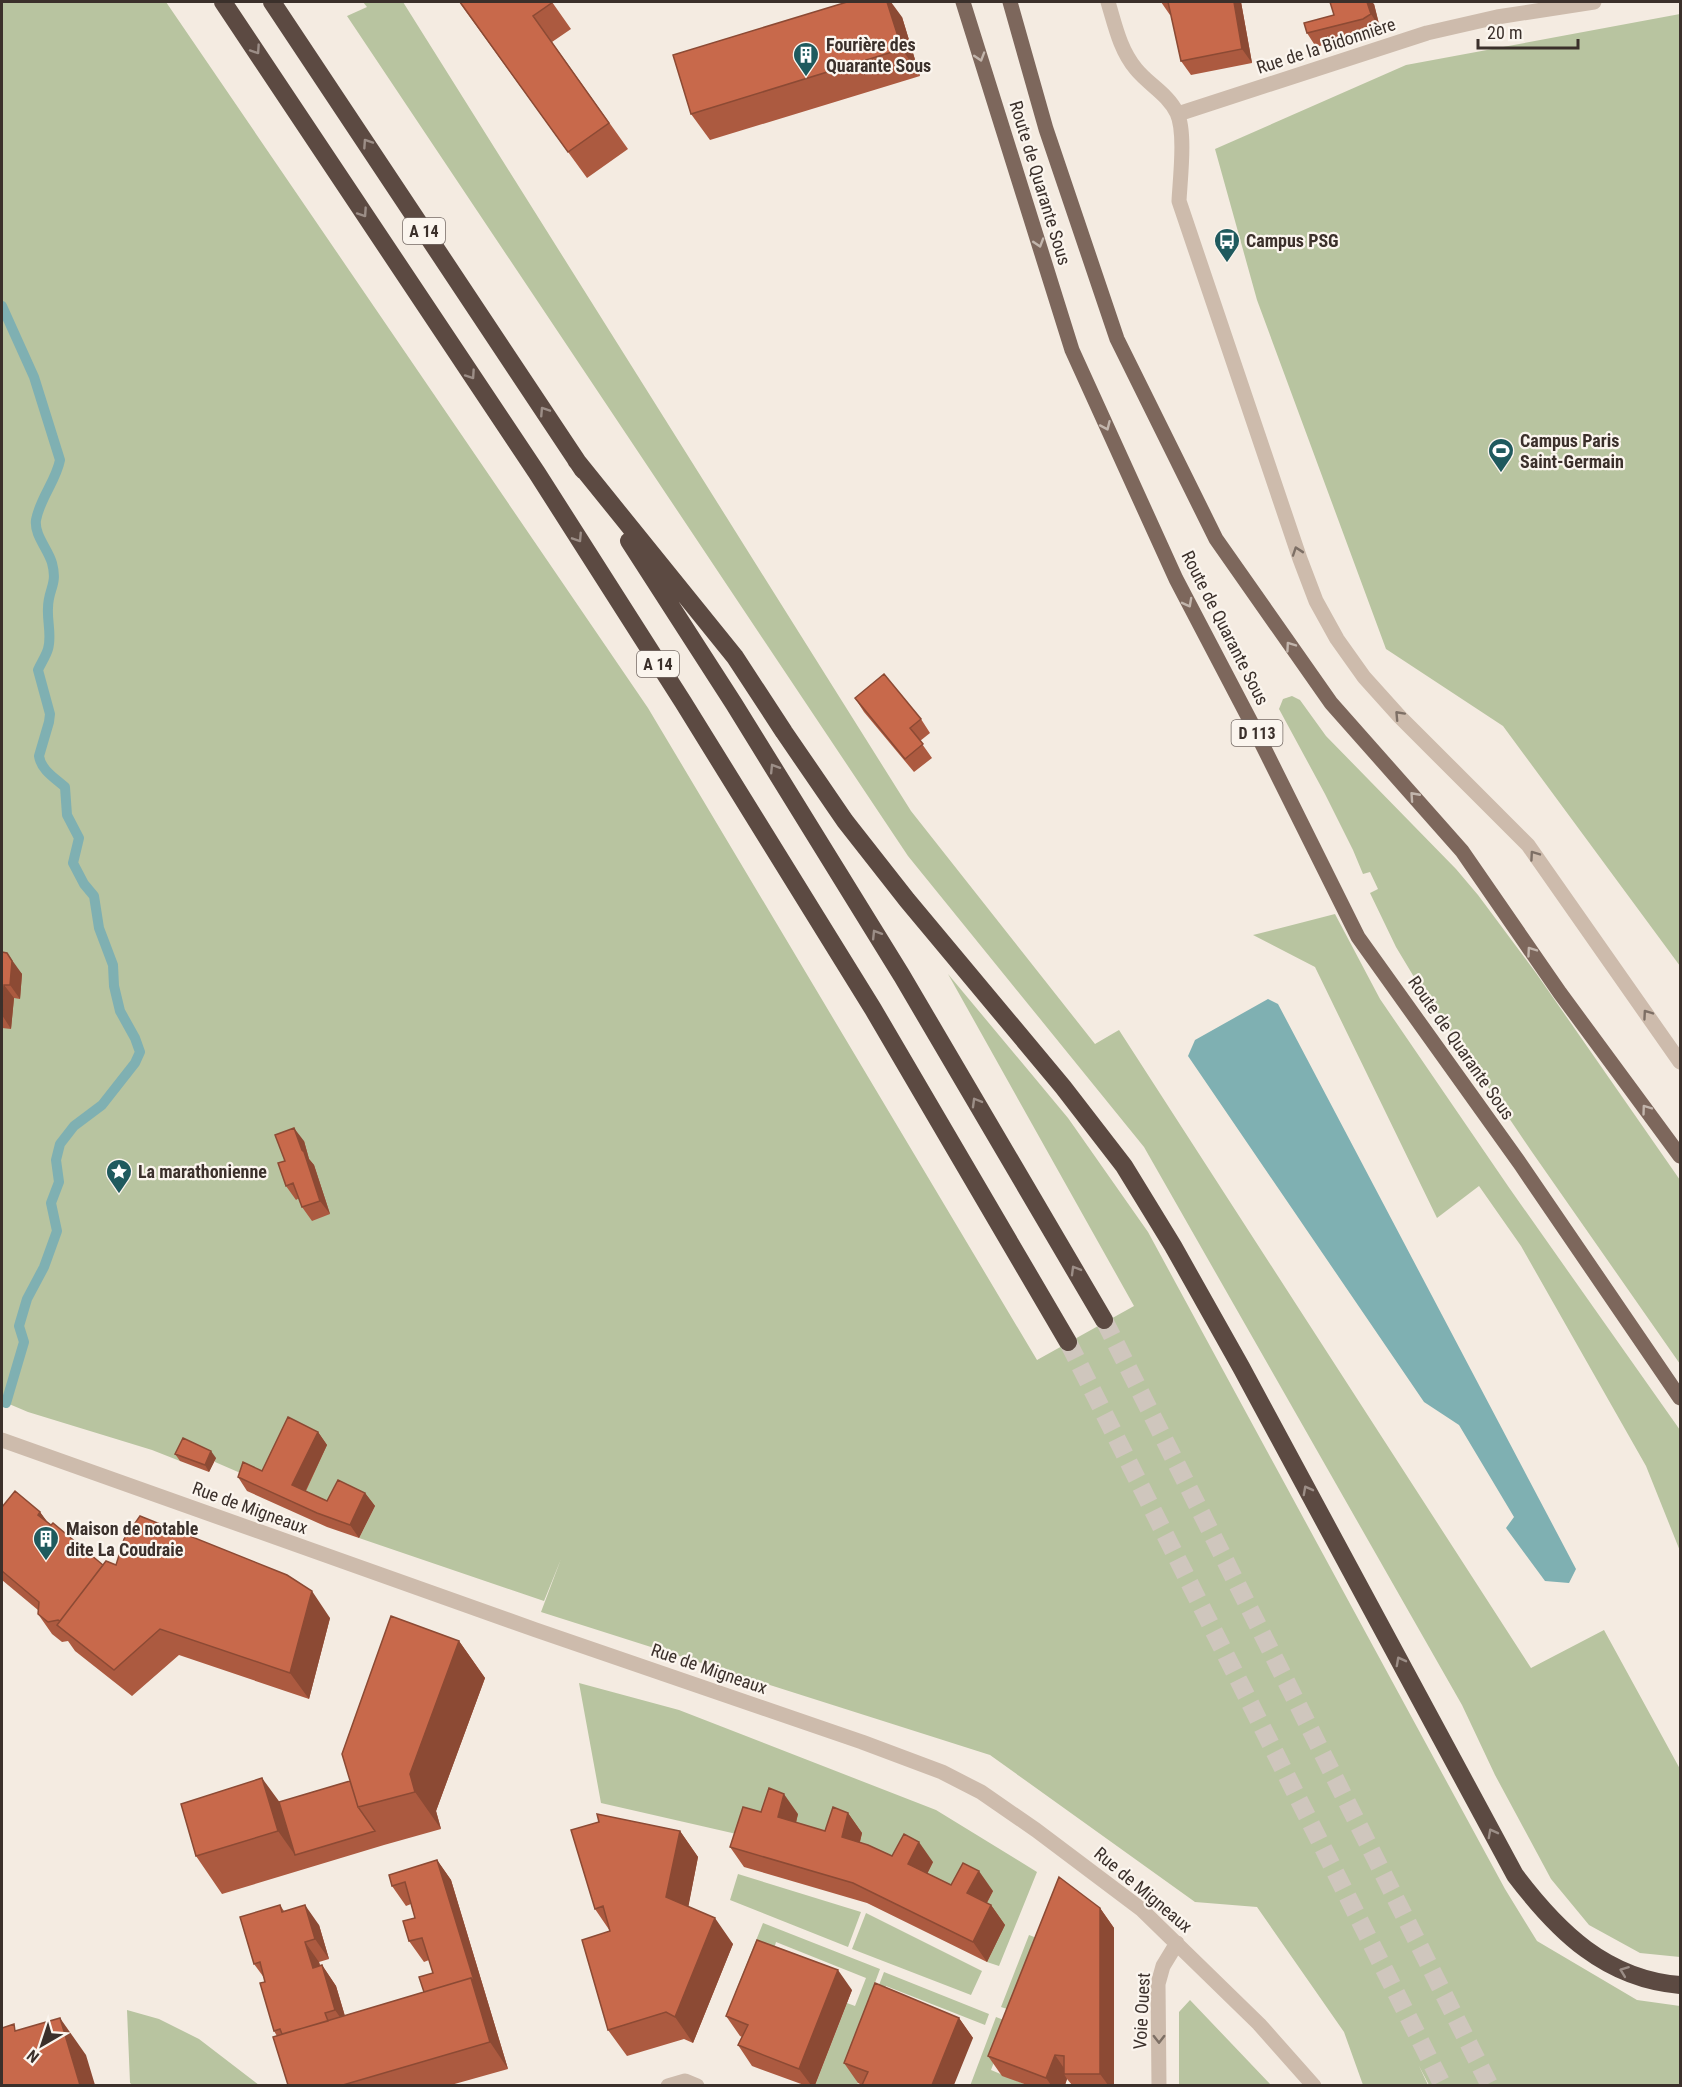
<svg xmlns="http://www.w3.org/2000/svg" width="1682" height="2087" font-family="'Roboto Condensed',sans-serif">
	<style>
		.green { fill: #b8c4a0 }
		.water { fill: #7fb0b2 }
		.lines { fill: none; stroke-linecap: round; stroke-linejoin: round }
		.stream { stroke: #7fb0b2; stroke-width: 10 }
		.highway-tunnel { stroke: #cfc6bd; stroke-width: 18; stroke-dasharray: 18 9; stroke-linecap: butt }
		.minor { stroke: #cdbbac; stroke-width: 15 }
		.major { stroke: #7d675c; stroke-width: 15 }
		.highway { stroke: #5c4a42; stroke-width: 18 }
		.wall { fill: #ac5a40 }
		.shaded-wall { fill: #8c4a34 }
		.building { fill: #c8694b; stroke: #8c4a34; stroke-width: 1.5 }
		.oneway { stroke: #9c8e87 }
		.oneway2 { stroke: #c2b5ac }
		.oneway3 { stroke: #7d6f65 }
		.labels { text-anchor: middle; stroke-width: 4.5; stroke-linejoin: round; paint-order: stroke }
		.shield { fill: #fbf5ee; stroke: #756b66; stroke-width: 1.5 }
		.shield-label { font-size: 16px; font-weight: bold; fill: #3b302b }
		.poi-label { font-size: 18px; font-weight: bold; fill: #3b302b; stroke: #fbf5ee; text-anchor: start }
		.street-label { font-size: 18px; fill: #3b302b; stroke: #fbf5ee }
	</style>
	<rect width="100%" height="100%" fill="#f4ebe1"/>
	<path class="green" d="M2,2h164l482,706 389,652 97,-54 -186,-332 120,144 80,114 357,657 32,52 100,59 43,6v79h-251l-10,-19 9,19h-65l-19,-53 -87,-125 -62,-5 -205,-147 -449,-143 20,-53 -17,42 -185,-63 16,-32 -38,9 -65,-30 -20,-7 -37,-16v-4l-28,-12 -7,15 -28,-11 -124,-38 -26,-11z
		M363,2h40l508,809 184,233 24,-14 412,638 73,-38 76,139v188l-40,-4 -51,-28 -38,-46 -56,-104 -33,-70 -318,-558 -236,-291 -561,-840 20,-9z
		M1680,14v952l-177,-240 -117,-77 -129,-349 -42,-151 191,-84z
		M1292,696l8,4 26,36 130,133 22,26 58,78 144,207v184l-148,-212 -115,-170 -21,-35 -26,-54 8,-4 -8,-17 -7,2 -10,-24 -28,-56 -46,-85 4,-10z
		M1335,914l45,85 130,190 170,241v121l-34,-85 -125,-220 -42,-60 -42,32 -122,-251 -62,-32z
		M579,1683l100,27 257,100 101,62 -38,94 -12,-4 -22,-57 -59,-29 -67,-25 -85,-13 -153,-35z
		M738,1874l123,38 -13,35 -118,-47z
		M866,1913l116,58 -11,24 -119,-46z
		M763,1923l117,46 -15,41 4,1 15,-39 105,42 -4,11 -99,-39 -11,28 9,4 -27,67h-42l32,-82 8,3 11,-28 -90,-36 -5,18 -36,33z
		M1029,1935l13,5 -29,71 -12,-4z
		M1190,2000l81,85h-92v-73z
		M127,2010l32,9 40,20 60,46 -125,1 -4,-3z
		M996,2017l13,5 -18,48 36,15 -57,1z"/>
	<path class="water" d="M1268,999l10,5 298,565 -7,14 -24,-2 -39,-53 8,-11 -55,-92 -35,-23 -236,-346 7,-16z"/>
	<g class="lines">
		<path class="stream" d="M2,306l32,71 26,83c-4,21 -20,38 -24,60 -2,15 12,29 16,43 6,22 -4,26 -4,45 -1,13 4,28 0,41 -2,7 -7,14 -10,21l12,44 -1,8 -10,34c2,14 16,22 26,31l2,28 12,23 -6,25 11,21 10,12 5,32 14,37 1,21 6,25 15,27 5,14 -5,11 -33,42 -28,21 -14,18 -4,16 3,22 -8,21 6,28 -13,36 -17,32 -8,27 5,16 -18,61"/>
		<path class="highway-tunnel" d="M1104,1320l386,766
			M1068,1342l375,744"/>
		<path class="minor" d="M1108,2c7,23 12,48 28,67 13,16 32,25 41,44 9,19 3,67 2,88l121,358 16,42 21,38 27,38 36,40 128,128 152,217
			M1178,114l249,-81 70,-16 97,-15
			M2,1440l534,190 326,112 80,30 39,20 55,38 105,79 118,115 55,62
			M668,2086l17,-5 12,5
			M1159,2086l-1,-102 5,-18 14,-23"/>
		<path class="major" d="M963,2l109,348 104,229 78,149 104,209 163,228 159,233
			M1010,2l36,127 71,210 99,200 115,164 131,148 98,142 120,163"/>
		<path class="highway" d="M223,2l314,471 146,229 190,307 195,333
			M272,2l311,468
			M576,460l159,197 49,75 61,89 62,79 156,187 61,79 49,80 68,121 274,508c43,57 91,104 165,110
			M629,541l105,163 168,272 202,344"/>
	</g>
	<path class="wall" d="M459,2h93l19,27 -19,13 76,107 -41,29z
		M1161,2h80l11,61 -61,12 -10,-14 -10,-47 -1,1z
		M1374,4l6,24 -7,4 -57,15 -9,-14 27,-18z
		M902,17l18,59 -210,64 -19,-26z
		M855,698l66,21 9,14 -10,8 12,17 -18,14 -50,-60z
		M2,952l20,22 -2,25 -6,-1 -3,31 -9,-1z
		M304,1141l5,18 5,6 16,49 -18,7 -10,-14 -3,-9 -3,2 -10,-14 -1,-25z
		M318,1432l9,13 -21,46 21,10 38,-8 10,13 -16,32 -32,-11 -80,-36 -9,-14 24,-6z
		M175,1454l41,4 -7,14 -29,-11z
		M2,1507l38,5 7,10 56,43h13l214,53 -21,81 -130,-44 -47,41 -57,-45 -7,-10 -6,1 -10,-8 -14,-20v-4l-36,-30z
		M459,1641l26,37 -49,133 5,18 -57,16 -162,49 -26,-38 83,-54 71,-21z
		M761,1812l37,2 -2,9 29,8 23,-18 14,20 -2,9 32,14 41,6 -6,12 24,11 42,6 -6,12 4,2 14,20 -18,37 -120,-59 -123,-36 -14,-20z
		M680,1831l18,26 -10,50 45,37 -40,99 -9,-4 -57,17 -19,-26 2,-99 -15,-22z
		M437,1860l14,20 57,189 -57,16h-163l-11,-49 -3,-5 -9,-52 -11,-15 26,-59 4,6 35,14 10,34 -10,3 1,4 2,-1 14,21 9,30 79,-24 9,-19 -4,-13 -5,2 -15,-21 6,-23 -4,-14 -5,2 -14,-20z
		M1100,1908l14,20v157h-42l-5,-6 -2,6h-38l-25,-9 -14,-20z
		M852,1990l-37,95h-11l-52,-19 -14,-21 4,-8 -2,-1 -14,-20z
		M959,2018l14,20 -111,47 -4,-2 -14,-20z"/>
	<path class="shaded-wall" d="M887,2h4l11,15 18,59 -18,-27z
		M1234,2h7l11,61 -10,-14z
		M1367,2h5l2,2 6,24 -9,-14z
		M7,953l15,21 -2,25 -10,-14z
		M4,985l10,13 -3,31 -9,-14z
		M294,1128l10,13 5,18 5,6 16,49 -10,-13z
		M318,1432l9,13 -25,53 -10,-13z
		M211,1451l5,7 -7,14 -4,-7z
		M365,1493l10,13 -16,32 -9,-13z
		M40,1512l15,20 -17,-17z
		M312,1591l18,27 -21,81 -19,-26z
		M459,1641l26,37 -49,133 5,18 -26,-37 -5,-18z
		M262,1778l27,37 6,40 -17,-24z
		M784,1794l14,20 -6,23 -14,-20z
		M848,1813l14,20 -6,24 -14,-20z
		M680,1831l18,26 -13,67 -19,-27z
		M919,1842l14,20 -11,22 -14,-20z
		M437,1860l14,20 57,189 -18,-27z
		M979,1871l14,20 -12,22 -14,-20z
		M305,1905l14,20 10,34 -14,-20z
		M991,1905l14,20 -18,37 -14,-20z
		M1100,1908l14,20v157h-6l-8,-11z
		M715,1918l18,26 -40,99 -18,-26z
		M305,1942l14,20 8,26 -14,-20z
		M322,1965l14,21 13,44 -14,-20z
		M838,1970l14,20 -37,95h-4l-12,-16z
		M60,2018l26,37 9,30h-15z
		M959,2018l14,20 -19,47h-22z
		M1055,2055l13,19h-4l3,5 -2,6h-14l-5,-7z"/>
	<path class="building" d="M460,2h93l-20,14 76,107 -41,29z
		M847,2h40l15,47 -211,65 -18,-59z
		M1168,2h66l8,47 -61,12z
		M1330,2h37l4,12 -8,5 -56,14 -3,-10 30,-8z
		M884,674l37,45 -11,9 13,16 -18,15 -50,-61z
		M2,952l5,1 5,8 -2,24h-6l-2,30z
		M294,1128l8,22 2,2 16,49 -18,6 -9,-24 -7,3 -8,-23 7,-2 -10,-26z
		M288,1417l30,15 -26,53 35,16 11,-21 27,13 -15,32 -33,-12 -79,-36 5,-15 19,9z
		M183,1438l28,13 -6,14 -30,-11z
		M15,1491l25,21 -2,3 13,10 2,-2 50,42 -43,56 -2,-1 -10,2 -10,-8 1,-12 -37,-31v-64z
		M140,1516l147,59 25,16 -22,82 -130,-44 -46,41 -57,-45 49,-64 10,4 8,-26z
		M391,1616l68,25 -49,133 5,18 -57,15 -16,-53z
		M262,1778l16,53 -82,25 -15,-52z
		M350,1781l8,26 17,24 -80,24 -16,-53z
		M769,1788l15,6 -6,23 47,14 8,-24 15,6 -6,24 26,8 24,11 12,-22 15,8 -11,22 43,21 12,-22 16,8 -12,22 24,12 -18,37 -120,-59 -123,-36 13,-40 18,5z
		M597,1814l83,17 -14,66 49,21 -40,99 -9,-5 -58,18 -26,-90 28,-9 -7,-25 -8,3 -24,-79 28,-8z
		M437,1860l38,124 -4,-6 -47,14 -5,-15 14,-4 -11,-35 -13,3 -6,-20 12,-3 -10,-36 -13,4 -3,-11z
		M1059,1877l41,31v166h-36v-18l-9,-1 -9,23 -58,-22z
		M280,1905l2,7 23,-7 10,34 -10,3 8,26 9,-3 13,45 -10,3 3,8 -46,13 -2,-5 -6,2 -14,-48 5,-1 -5,-20 -6,2 -14,-47z
		M757,1940l81,30 -39,99 -61,-24 10,-20 -22,-9z
		M471,1978l19,64 -147,43h-55l-15,-48z
		M875,1983l84,35 -27,67h-70l6,-13 -24,-9z
		M60,2018l20,67h-78v-57l12,-4 1,7z"/>
	<defs><path id="oneway-chevron" d="M-2-3.5L2.5 0L-2 3.5" fill="none" stroke-width="1.6" stroke-linecap="round" stroke-linejoin="round" transform="scale(1.5)"/></defs>
	<g class="oneway">
		<use href="#oneway-chevron" transform="translate(256 50) rotate(56)"/>
		<use href="#oneway-chevron" transform="translate(367 143) rotate(-124)"/>
		<use href="#oneway-chevron" transform="translate(363 213) rotate(56)"/>
		<use href="#oneway-chevron" transform="translate(471 375) rotate(56)"/>
		<use href="#oneway-chevron" transform="translate(544 411) rotate(-123)"/>
		<use href="#oneway-chevron" transform="translate(578 538) rotate(57)"/>
		<use href="#oneway-chevron" transform="translate(774 768) rotate(-122)"/>
		<use href="#oneway-chevron" transform="translate(876 934) rotate(-122)"/>
		<use href="#oneway-chevron" transform="translate(976 1102) rotate(-120)"/>
		<use href="#oneway-chevron" transform="translate(1075 1270) rotate(-120)"/>
		<use href="#oneway-chevron" transform="translate(1307 1490) rotate(-118)"/>
		<use href="#oneway-chevron" transform="translate(1400 1661) rotate(-118)"/>
		<use href="#oneway-chevron" transform="translate(1492 1833) rotate(-118)"/>
		<use href="#oneway-chevron" transform="translate(1624 1971) rotate(-159)"/>
	</g>
	<g class="oneway2">
		<use href="#oneway-chevron" transform="translate(980 57) rotate(73)"/>
		<use href="#oneway-chevron" transform="translate(1039 243) rotate(73)"/>
		<use href="#oneway-chevron" transform="translate(1106 426) rotate(66)"/>
		<use href="#oneway-chevron" transform="translate(1188 603) rotate(62)"/>
		<use href="#oneway-chevron" transform="translate(1290 646) rotate(-125)"/>
		<use href="#oneway-chevron" transform="translate(1414 796) rotate(-132)"/>
		<use href="#oneway-chevron" transform="translate(1531 951) rotate(-125)"/>
		<use href="#oneway-chevron" transform="translate(1646 1109) rotate(-126)"/>
	</g>
	<g class="oneway3">
		<use href="#oneway-chevron" transform="translate(1297 551) rotate(-109)"/>
		<use href="#oneway-chevron" transform="translate(1399 715) rotate(-133)"/>
		<use href="#oneway-chevron" transform="translate(1534 855) rotate(-125)"/>
		<use href="#oneway-chevron" transform="translate(1647 1014) rotate(-125)"/>
		<use href="#oneway-chevron" transform="translate(1159 2039) rotate(90)"/>
	</g>
	<defs>
		<symbol id="building-pin" viewBox="-11 -11 22 30"><path d="M0 17L-7.5 6A9.5 9.5 0 1 1 7.5 6Z" fill="#1f5a5e" stroke="#fbf5ee"/><path d="M-4-6H4V6H1V3H-1V6H-4ZM-2.5-4.3h1.7v1.8h-1.7ZM.8-4.3h1.7v1.8H.8ZM-2.5-1h1.7V.8h-1.7ZM.8-1h1.7V.8H.8Z" fill="#fff"/></symbol>
		<symbol id="bus-pin" viewBox="-11 -11 22 30"><path d="M0 17L-7.5 6A9.5 9.5 0 1 1 7.5 6Z" fill="#1f5a5e" stroke="#fbf5ee"/><path d="M-5-6H5V4H4V6H2V4H-2V6H-4V4H-5ZM-3.5-4V0h7V-4ZM-3.5 1.2v1.5H-2V1.2ZM2 1.2v1.5H3.5V1.2Z" fill="#fff"/></symbol>
		<symbol id="stadium-pin" viewBox="-11 -11 22 30"><path d="M0 17L-7.5 6A9.5 9.5 0 1 1 7.5 6Z" fill="#1f5a5e" stroke="#fbf5ee"/><path d="M0-5a6.5 5 0 1 0 0 10a6.5 5 0 1 0 0-10ZM-3.5-1.8h7v3.6h-7Z" fill="#fff"/></symbol>
		<symbol id="sight-pin" viewBox="-11 -11 22 30"><path d="M0 17L-7.5 6A9.5 9.5 0 1 1 7.5 6Z" fill="#1f5a5e" stroke="#fbf5ee"/><path d="M0-6L1.8-2.2L6-1.7L2.9 1.2L3.7 5.4L0 3.3L-3.7 5.4L-2.9 1.2L-6-1.7L-1.8-2.2Z" fill="#fff"/></symbol>
	</defs>
	<g fill-rule="evenodd">
		<use href="#building-pin" x="791" y="40" width="30" height="40"/>
		<use href="#bus-pin" x="1212" y="226" width="30" height="40"/>
		<use href="#stadium-pin" x="1486" y="436" width="30" height="40"/>
		<use href="#sight-pin" x="104" y="1157" width="30" height="40"/>
		<use href="#building-pin" x="31" y="1524" width="30" height="40"/>
	</g>
	<g class="labels">
		<g class="shield">
			<rect x="403" y="218" width="42" height="26" rx="4.5"/>
			<rect x="637" y="651" width="42" height="26" rx="4.5"/>
			<rect x="1231.5" y="720" width="51" height="26" rx="4.5"/>
		</g>
		<g class="shield-label">
			<text x="424" y="237">A 14</text>
			<text x="658" y="670">A 14</text>
			<text x="1257" y="739">D 113</text>
		</g>
		<g class="poi-label">
			<text x="826" y="51">Fourière des<tspan x="826" dy="21">Quarante Sous</tspan></text>
			<text x="1246" y="247">Campus PSG</text>
			<text x="1520" y="447">Campus Paris<tspan x="1520" dy="21">Saint-Germain</tspan></text>
			<text x="138" y="1178">La marathonienne</text>
			<text x="66" y="1535">Maison de notable<tspan x="66" dy="21">dite La Coudraie</tspan></text>
		</g>
		<g class="street-label">
			<text transform="translate(1326 46) rotate(-18)" y="6">Rue de la Bidonnière</text>
			<text transform="translate(1040 183) rotate(73)" y="6">Route de Quarante Sous</text>
			<text transform="translate(1225 628) rotate(63)" y="6">Route de Quarante Sous</text>
			<text transform="translate(1461 1048) rotate(55)" y="6">Route de Quarante Sous</text>
			<text transform="translate(250 1508) rotate(20)" y="6">Rue de Migneaux</text>
			<text transform="translate(709 1669) rotate(19)" y="6">Rue de Migneaux</text>
			<text transform="translate(1143 1890) rotate(40)" y="6">Rue de Migneaux</text>
			<text transform="translate(1142 2011) rotate(-87)" y="6">Voie Ouest</text>
		</g>
	</g>
	<rect width="1682" height="2087" fill="none" stroke="#3b302b" stroke-width="6"/>
	<g transform="translate(42 2045) rotate(219)" stroke="#fbf5ee" stroke-width="4.5" paint-order="stroke">
	<path d="M0-4.5L10 22L0 15L-10 22Z" fill="#3b302b"/>
	<text y="-9" font-size="16" font-weight="bold" text-anchor="middle" fill="#3b302b">N</text>
	</g>
	<path d="M1478 39v9h100v-9" fill="none" stroke="#3b302b" stroke-width="3"/>
	<text x="1487" y="39" font-size="18" fill="#3b302b" stroke="#fbf5ee" stroke-width="4.5" paint-order="stroke">20 m</text>
</svg>
